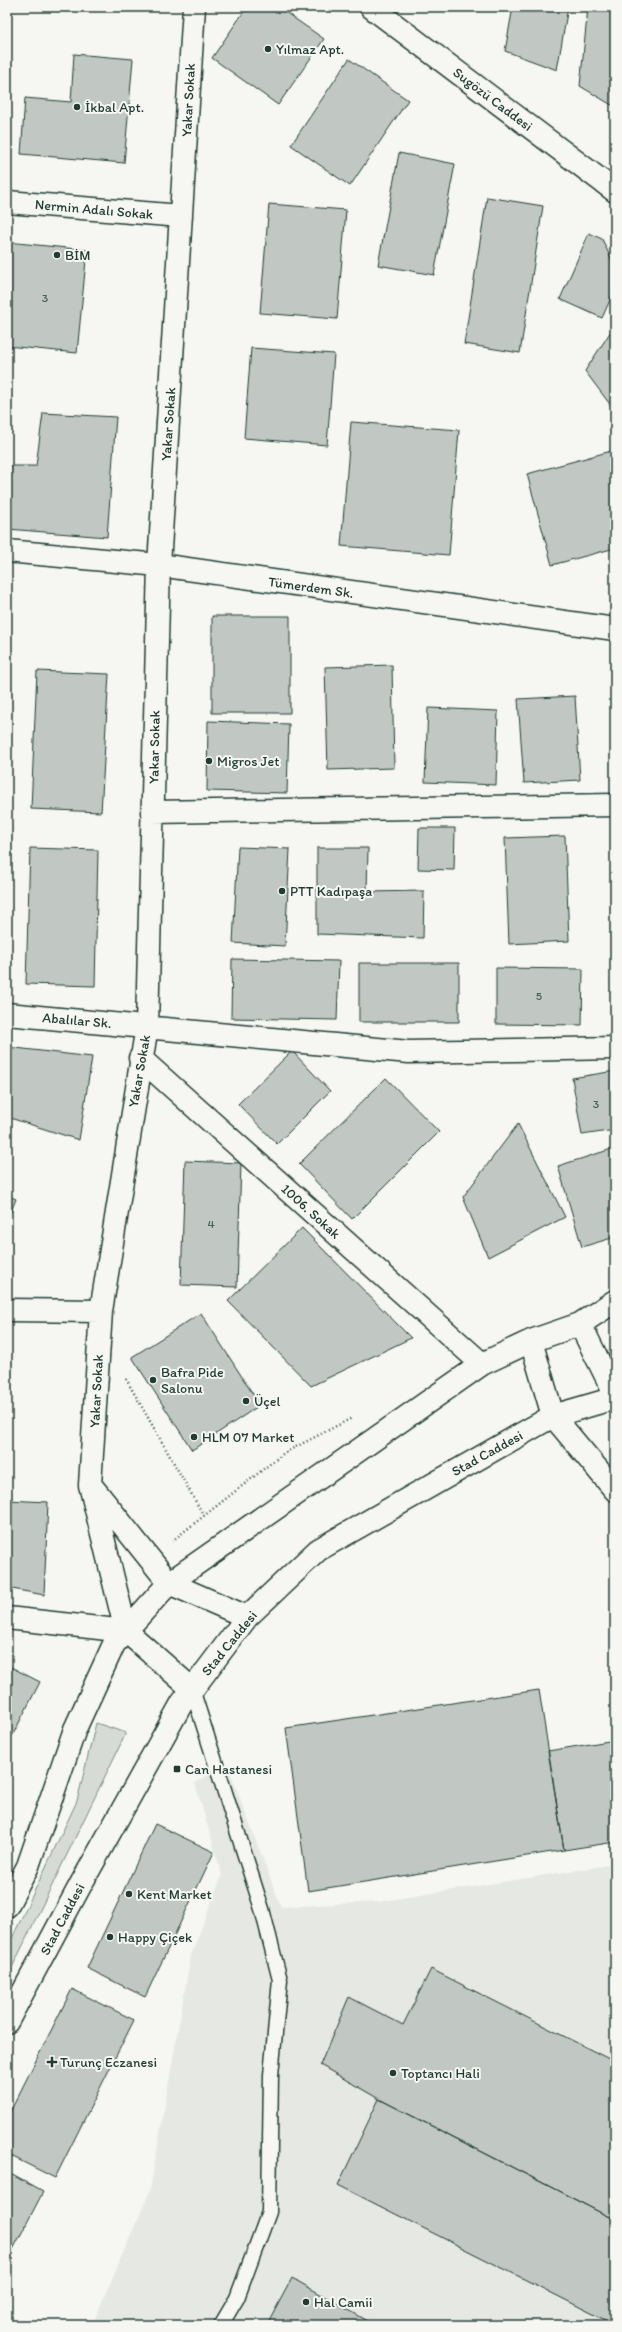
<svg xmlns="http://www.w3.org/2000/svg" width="622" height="2332" font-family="Itim,sans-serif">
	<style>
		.built { fill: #e6e8e4 }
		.green { fill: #d6dbd6; stroke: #7a8c85 }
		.building { fill: #c1c8c3; stroke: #1f3d34 }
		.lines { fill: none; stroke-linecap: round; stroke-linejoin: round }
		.lane-casing { stroke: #1f3d34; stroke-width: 17 }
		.street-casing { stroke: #1f3d34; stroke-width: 25 }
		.secondary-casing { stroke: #1f3d34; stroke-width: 25 }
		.path { stroke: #1f3d34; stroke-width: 2.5; stroke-dasharray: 1 3; stroke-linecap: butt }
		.lane { stroke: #f6f6f2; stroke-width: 14 }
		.street { stroke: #f6f6f2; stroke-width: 22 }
		.secondary { stroke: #f6f6f2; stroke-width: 22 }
		.poi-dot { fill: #1f3d34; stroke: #f6f6f2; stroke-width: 1.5 }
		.labels { text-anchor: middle; stroke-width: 4; stroke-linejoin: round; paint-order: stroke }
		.number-label { font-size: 12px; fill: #486058 }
		.poi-label { font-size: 14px; fill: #1f3d34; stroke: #f6f6f2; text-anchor: start }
		.street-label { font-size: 14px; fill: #1f3d34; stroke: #f6f6f2 }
	</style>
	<rect width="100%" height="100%" fill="#f6f6f2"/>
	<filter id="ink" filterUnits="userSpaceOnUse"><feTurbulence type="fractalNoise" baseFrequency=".025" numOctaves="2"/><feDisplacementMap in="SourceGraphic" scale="8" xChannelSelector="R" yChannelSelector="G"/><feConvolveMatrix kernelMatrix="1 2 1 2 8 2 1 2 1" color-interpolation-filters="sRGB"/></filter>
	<g filter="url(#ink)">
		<path class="built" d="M227,1764l54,143 96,-5 238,-38v461h-523l58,-134 41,-236 31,-80 -27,-92z"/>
		<path class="green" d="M96,1723l30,10 -119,245v-29l70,-148z"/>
		<path class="building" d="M247,7h31l46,32 -46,66 -66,-47z
			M513,7h55l-11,63 -52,-19z
			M588,7h27v100l-35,-21z
			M74,54l59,5 -9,104 -103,-9 4,-56 46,4z
			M349,59l59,41 -58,86 -59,-41z
			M399,153l56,11 -21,111 -56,-10z
			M487,197l56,9 -23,147 -56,-9z
			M269,204l77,6 -9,109 -77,-6z
			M589,233l13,6 13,28v22l-13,29 -42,-19z
			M7,242l80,8 -10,103 -70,-7z
			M615,325v86l-30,-40z
			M251,348l83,6 -7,91 -83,-7z
			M43,413l73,4 -9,120 -100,-8v-63h29z
			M351,422l108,8 -10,125 -108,-9z
			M615,450v98l-63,17 -25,-91z
			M212,616h78v97h-78z
			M392,665l2,103 -66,2 -3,-103z
			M37,671l72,3 -8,138 -70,-3z
			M575,696l5,84 -56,3 -6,-84z
			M428,708l70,3 -2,74 -71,-3z
			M208,721l81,3 -2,69 -80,-2z
			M419,828h36l-1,42 -36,-1z
			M565,836l4,105 -60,3 -4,-106z
			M238,847l52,2 -5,97 -52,-3z
			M30,848l68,2 -3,136 -69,-2z
			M317,848h51l-1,44 57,-1 -1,47 -106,-4z
			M232,959l107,2 -2,59 -106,-2z
			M359,963h100v59h-100z
			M496,968l87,1 -1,56 -86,-1z
			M7,1047l85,10 -13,83 -72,-23z
			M292,1051l38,40 -53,53 -39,-40z
			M615,1071v59l-33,5 -10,-57z
			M386,1078l53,54 -87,87 -53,-55z
			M518,1124l47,93 -77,40 -25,-60z
			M615,1148v89l-33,10 -24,-81z
			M185,1161l56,2 -4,124 -56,-2z
			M7,1195l9,4 -9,22z
			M302,1228l109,110 -100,48 -83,-85z
			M201,1313l59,92 -68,45 -60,-93z
			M7,1500l41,2 -4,93 -37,-7z
			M7,1665l33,17 -33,64z
			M539,1690l25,160 -256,41 -22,-163z
			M615,1740v102l-51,8 -16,-99z
			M155,1824l59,28 -69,145 -58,-29z
			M431,1969l184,93v158l-236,-121 -59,-34 29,-68 54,28z
			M72,1989l62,31 -79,158 -48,-24v-36z
			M379,2099l236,121v105l-277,-140z
			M7,2172l36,20 -36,69z
			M292,2278l83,47h-108z"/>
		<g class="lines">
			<defs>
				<path id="lane" d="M192,1689l70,220 18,71 -9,95 -2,137 -32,86 -16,27"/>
				<path id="street" d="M7,202l174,14
					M7,551l152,14 456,64
					M152,812l463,-7
					M7,1014l402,38 206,-4
					M140,1058l342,306
					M7,1310l94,1
					M580,1324l35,70
					M531,1341l22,75 62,74
					M94,1489l75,94 78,34
					M7,1618l119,13
					M192,1689l-66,-58 -36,-146 11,-174 46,-285 12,-461 35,-558
					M7,1906l21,-40 47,-137 39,-85 55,-61 313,-219 49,-23 49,-17 35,-23
					M7,2022l74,-138 101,-181 65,-86 71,-67 235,-134 62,-18"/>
				<path id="secondary" d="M371,7l244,184"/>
			</defs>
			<use href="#lane" class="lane-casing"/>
			<use href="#street" class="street-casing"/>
			<use href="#secondary" class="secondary-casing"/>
			<path class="path" d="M126,1379l78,137
				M172,1541l112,-88 68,-35"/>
			<use href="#lane" class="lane"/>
			<use href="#street" class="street"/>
			<use href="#secondary" class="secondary"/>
		</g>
	</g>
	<g class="poi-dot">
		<circle cx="268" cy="49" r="4"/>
		<circle cx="77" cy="107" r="4"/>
		<circle cx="57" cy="255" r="4"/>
		<circle cx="209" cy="761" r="4"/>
		<circle cx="282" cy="891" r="4"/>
		<circle cx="153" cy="1380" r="4"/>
		<circle cx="246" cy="1401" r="4"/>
		<circle cx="194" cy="1437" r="4"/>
		<rect x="173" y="1765" width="8" height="8" rx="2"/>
		<circle cx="129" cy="1894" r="4"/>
		<circle cx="110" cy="1937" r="4"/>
		<path d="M50 2056h4v4h4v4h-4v4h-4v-4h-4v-4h4z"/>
		<circle cx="393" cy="2073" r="4"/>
		<circle cx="306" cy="2302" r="4"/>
	</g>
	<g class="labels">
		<g class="number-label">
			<text x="45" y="302">3</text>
			<text x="539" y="1000">5</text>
			<text x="596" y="1108">3</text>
			<text x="211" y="1228">4</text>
		</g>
		<g class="poi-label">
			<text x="276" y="54">Yılmaz Apt.</text>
			<text x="85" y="112">İkbal Apt.</text>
			<text x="65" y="260">BİM</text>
			<text x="217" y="766">Migros Jet</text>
			<text x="290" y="896">PTT Kadıpaşa</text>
			<text x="161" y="1377">Bafra Pide<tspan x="161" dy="16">Salonu</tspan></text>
			<text x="254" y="1406">Üçel</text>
			<text x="202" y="1442">HLM 07 Market</text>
			<text x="185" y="1774">Can Hastanesi</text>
			<text x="137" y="1899">Kent Market</text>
			<text x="118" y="1942">Happy Çiçek</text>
			<text x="60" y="2067">Turunç Eczanesi</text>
			<text x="401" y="2078">Toptancı Hali</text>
			<text x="314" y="2307">Hal Camii</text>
		</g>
		<g class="street-label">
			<text transform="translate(493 99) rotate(37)" y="5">Sugözü Caddesi</text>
			<text transform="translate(188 100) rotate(-87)" y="5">Yakar Sokak</text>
			<text transform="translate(94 209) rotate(5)" y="5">Nermin Adalı Sokak</text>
			<text transform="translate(168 424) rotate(-86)" y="5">Yakar Sokak</text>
			<text transform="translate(311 587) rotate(8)" y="5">Tümerdem Sk.</text>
			<text transform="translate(154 747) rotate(-89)" y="5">Yakar Sokak</text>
			<text transform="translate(77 1020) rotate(5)" y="5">Abalılar Sk.</text>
			<text transform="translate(139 1071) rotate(-80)" y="5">Yakar Sokak</text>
			<text transform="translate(311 1211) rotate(42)" y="5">1006. Sokak</text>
			<text transform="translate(96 1391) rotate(-87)" y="5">Yakar Sokak</text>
			<text transform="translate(487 1453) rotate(-29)" y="5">Stad Caddesi</text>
			<text transform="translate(229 1643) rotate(-51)" y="5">Stad Caddesi</text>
			<text transform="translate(62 1919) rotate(-62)" y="5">Stad Caddesi</text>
		</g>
	</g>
	<rect width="622" height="2332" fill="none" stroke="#f6f6f2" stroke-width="24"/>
	<rect x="12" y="12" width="598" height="2308" fill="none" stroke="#1f3d34" stroke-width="1.5" filter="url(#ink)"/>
</svg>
